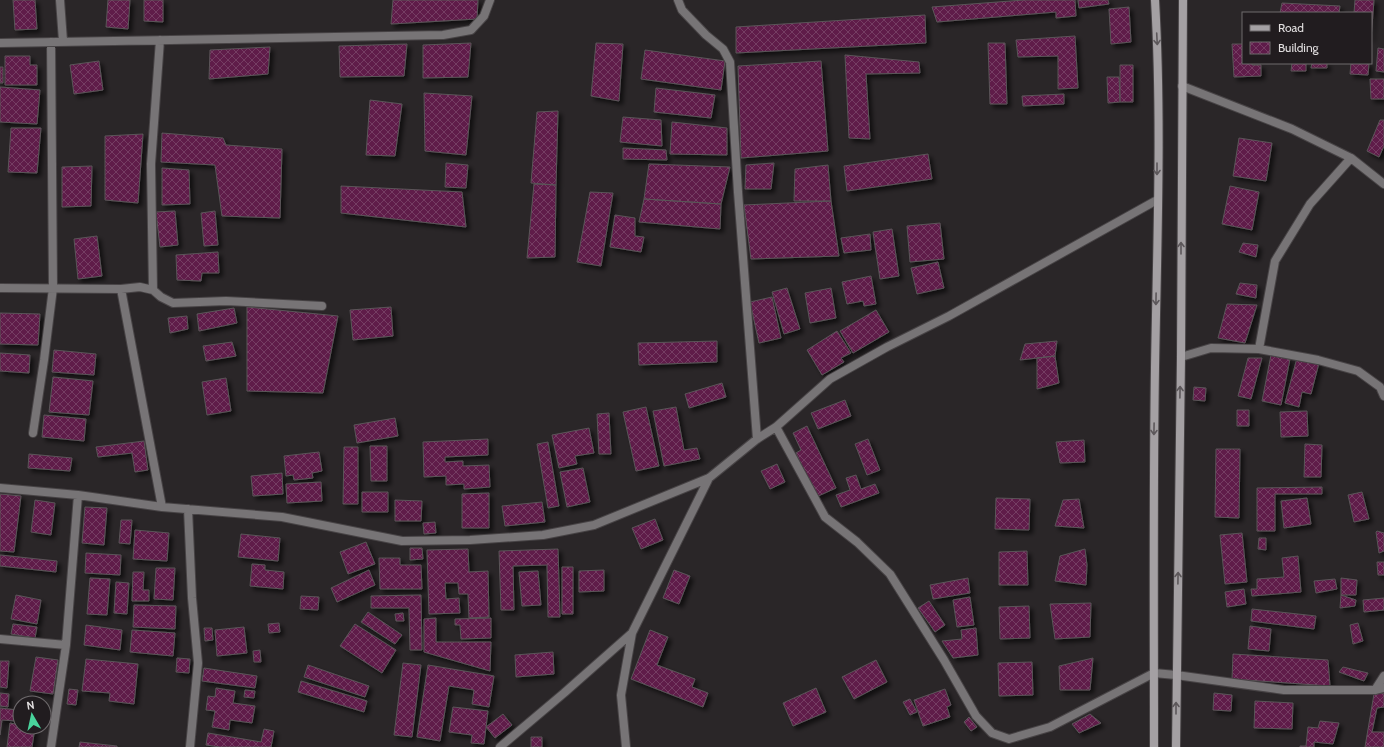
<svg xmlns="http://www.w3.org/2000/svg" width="1384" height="747" font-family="Cabin,sans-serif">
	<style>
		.building { fill: url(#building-cross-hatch); stroke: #5a5558; filter: url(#shadow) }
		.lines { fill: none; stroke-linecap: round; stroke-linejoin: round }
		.street-casing { stroke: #474345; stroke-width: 10 }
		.secondary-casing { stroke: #474345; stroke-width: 10 }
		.street { stroke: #777476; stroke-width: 8 }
		.secondary { stroke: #a4a0a3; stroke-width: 8 }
		.oneway { stroke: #5c575a }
	</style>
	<defs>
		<pattern id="building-cross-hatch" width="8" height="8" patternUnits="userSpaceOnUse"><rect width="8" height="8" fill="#5e1b49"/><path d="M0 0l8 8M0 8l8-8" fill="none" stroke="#753c63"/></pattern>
		<filter id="shadow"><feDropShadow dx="3.5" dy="3.5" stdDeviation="2" flood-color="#0009"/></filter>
	</defs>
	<rect width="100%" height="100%" fill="#2a2628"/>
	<path class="building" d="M13,0h22l2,29 -22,1z
		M108,0h22l-2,29 -22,-2z
		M144,0h19v22l-19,-1z
		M393,0h85l-1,19 -86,5z
		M1024,0h51l1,16 -20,2v-6l-119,10 -5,-15z
		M1078,0h30l1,4 -30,4z
		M1355,0h19l-3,39v-26h-17z
		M1282,3l58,3 -1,7h-59z
		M1129,7l2,35 -20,2 -2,-35z
		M925,15l1,28 -190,10v-26z
		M1075,36l3,52 -20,1v-33l-40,1 -2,-17z
		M471,43l-3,34 -45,1v-33z
		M596,43l27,1 -4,57 -28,-5z
		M988,43h17l2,61h-17z
		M407,44l-3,32 -64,1 -1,-31z
		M1232,44h11v19h9v2h9v11l-27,1z
		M270,47l-2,27 -59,5 1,-29z
		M1378,48l6,1v23l-8,-1z
		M645,50l80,11 -4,29 -80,-11z
		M845,55l74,7 1,11 -54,1 4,65 -21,-1z
		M5,56h25v9h7v20h-32z
		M99,61l4,29 -29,4 -4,-29z
		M821,61l7,90 -87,7 -3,-92z
		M1292,63h14v8h-15z
		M1312,63h15v5h-16z
		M1351,63h18l-1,12 -18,-1z
		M1120,65h13v37h-13z
		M0,67h3v16h-3z
		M1107,77h12l1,25 -12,1z
		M1370,79h14v20h-13z
		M0,87l40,3 -3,34 -37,-2z
		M656,88l59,7 -4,23 -57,-6z
		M424,93l48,3 -6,59 -41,-4z
		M1064,94v10l-41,2 -1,-10z
		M370,100l32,4 -7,52 -29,-1z
		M558,111l-2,74 -25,-2 6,-71z
		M623,117l38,3 1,26 -42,-4z
		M1380,120h4v26l-5,11 -12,-6z
		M672,122l55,6v27l-57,-1z
		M11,128h30l-4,45 -29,-1z
		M162,133l61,5 3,7 56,4 -2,69 -58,-2 -7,-51 -54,-3z
		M143,134l-5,69 -33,-3v-64z
		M1239,138l33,5 -6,38 -33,-5z
		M623,148l43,2 1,10 -44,-1z
		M928,154l4,25 -85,12 -3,-25z
		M446,163l22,2 -2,23 -21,-1z
		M774,163l-3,26h-26l1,-24z
		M649,164l81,3 -9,37 -77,-5z
		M828,165l3,36h-37l1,-32z
		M92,166l-1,40 -29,1v-40z
		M162,168l27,2 1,34 -28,1z
		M534,184l22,1 -1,72 -28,1z
		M341,186l121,6 4,35 -125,-14z
		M1230,186l29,6 -7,38 -30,-6z
		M590,192l23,1 -12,73 -24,-4z
		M644,199l77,5 -1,25 -81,-7z
		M831,201l8,55 -88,3 -7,-54z
		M175,211l3,34 -18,2 -4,-35z
		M215,211l3,34 -14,1 -3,-33z
		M615,215l20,3v18l9,1 -3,15 -31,-5z
		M940,223l4,36 -34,3 -3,-36z
		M892,229l7,47 -19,3 -7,-47z
		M870,234l1,16 -27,3 -3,-15z
		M97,236l5,40 -24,3 -4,-40z
		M1243,243l15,2 -2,12 -17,-5z
		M218,252l1,21h-17l-1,8 -24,-1 -1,-25z
		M938,262l6,26 -27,6 -6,-26z
		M871,276l5,28 -12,2 -1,-5 -16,3 -5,-22z
		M1240,283l17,2 -1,13 -20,-4z
		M787,288l13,41 -16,5 -12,-42z
		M831,288l5,30 -26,5 -5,-30z
		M772,297l9,41 -22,5 -9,-41z
		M1227,304l30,1 -12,38 -27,-5z
		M247,307l91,9 -15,77 -76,-2z
		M391,307l2,29 -40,4 -3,-30z
		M234,308l3,15 -38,8 -2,-17z
		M876,310l13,22 -36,21 -13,-22z
		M0,313l40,1 -2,31 -38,-1z
		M187,316l1,13 -18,4 -2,-15z
		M837,331l14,22 -10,5 3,4 -22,13 -15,-25z
		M717,341v21l-78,3 -1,-22z
		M1057,341l-2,15 -35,4 5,-16z
		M232,342l4,14 -30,5 -3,-15z
		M54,350l42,4 -2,21 -42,-3z
		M0,353l30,2 -1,18 -29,-2z
		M1271,355l19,4 -9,46 -19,-4z
		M1055,356l4,27 -22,6v-31z
		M1248,358h14l-11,41 -13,-3z
		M1297,358l22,5 -8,31 -9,-2 -3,15 -14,-4z
		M53,377l40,4 -4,34 -40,-3z
		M226,378l5,33 -24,4 -5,-33z
		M722,383l4,14 -37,11 -4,-14z
		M1194,387l12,1 -1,13 -12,-1z
		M845,400l6,16 -33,13 -7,-16z
		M646,407l13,59 -23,5 -13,-59z
		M676,407l8,43 13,-2 3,11 -36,7 -11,-55z
		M1237,410h12v16h-12z
		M1307,411l1,25 -27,1 -1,-25z
		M609,413l2,41h-12l-2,-40z
		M44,415l42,4 -2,22 -42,-4z
		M395,418l3,18 -41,7 -3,-18z
		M807,426l29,62 -20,9 -20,-44 5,-3 -8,-17z
		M589,428l5,25 -19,3 2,8 -18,4 -7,-33z
		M488,439v16l-43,2v5l18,-1v5l26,-1 1,22 -26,2v-5l-18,1v-9l-22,1 -1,-35z
		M868,439l12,31 -13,5 -12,-31z
		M1084,440l1,22 -25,1 -4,-21z
		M144,441l4,29 -13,2 -3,-19 -34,4 -2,-10z
		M548,442l11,64 -11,2 -11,-64z
		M1305,444l17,1 -1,32h-17z
		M370,446h17v35h-16z
		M344,447h14v57h-15z
		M1216,449h24l-1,69 -24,-1z
		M319,452l3,19 -10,2 1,5 -19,2 -1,-5 -7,1 -2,-20z
		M29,454l43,4 -2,13 -42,-3z
		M777,464l8,18 -15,7 -9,-18z
		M583,468l7,34 -23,5 -7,-35z
		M282,473l1,21 -30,2 -2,-20z
		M856,475l5,14 14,-5 4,9 -38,14 -5,-12 14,-5 -4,-12z
		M321,482l1,19 -35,2 -1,-19z
		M1322,487v7h-47v37h-18v-43z
		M362,492h26v20h-26z
		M1362,492l7,27 -15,3 -6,-27z
		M489,493v35h-27v-34z
		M0,494l21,2 -7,56 -14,-1z
		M996,498l34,1 -1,31 -34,-1z
		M1307,498l4,26 -27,4 -3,-27z
		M1079,499l5,29 -29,-2 8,-26z
		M35,500l20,3 -4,32 -20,-3z
		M395,500l27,1 -1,20h-26z
		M542,502l3,20 -40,4 -3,-20z
		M85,507l22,1 -3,37 -22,-2z
		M655,519l8,21 -22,9 -9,-21z
		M121,520h11l-2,24 -11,-1z
		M435,522l1,11 -12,1 -1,-11z
		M135,530l34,3 -2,28 -34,-2z
		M1377,531l7,2v18l-5,2 -3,-21z
		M1242,533l5,49 -22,2 -5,-49z
		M241,534l39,4 -2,23 -40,-4z
		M1259,538h7v12l-8,-1z
		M366,542l9,22 -27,10 -8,-22z
		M410,548h12l1,11 -13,1z
		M468,549l1,23 19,-1 1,46 -20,1 -1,-24h-9l-1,-11h-13l1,16 13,-1 1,15 -31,1 -2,-64z
		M558,549l2,68h-12l-1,-52 -34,1 1,44h-13l-2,-59z
		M1085,549l2,16 -1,20 -31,-4 5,-25z
		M1027,551l1,34h-29v-33z
		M86,553l35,2 -1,20 -35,-2z
		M0,555l57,6 -1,11 -56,-6z
		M1298,556l3,36 -49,4 -1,-7h6v-10l27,-2 -2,-19z
		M379,558h21v7h21l1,24h-42z
		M1377,562h7v13h-6z
		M252,564l13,1v5l19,2 -1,17 -33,-3z
		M562,567h11v47h-11z
		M156,568h19l-2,32 -19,-1z
		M369,570l6,15 -38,17 -6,-14z
		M604,570v21l-25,1v-21z
		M674,570l16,6 -11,28 -16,-6z
		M538,571l3,34 -19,1 -3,-34z
		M133,572h11l-1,18h6v11h-17z
		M90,578l20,1 -3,36 -20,-1z
		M968,578l2,15 -37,6 -3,-14z
		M1341,578l16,2 -1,15h-15z
		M1335,579l2,10 -21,4 -2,-12z
		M116,582l13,1 -2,31 -13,-1z
		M1244,589l2,15 -19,3 -2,-15z
		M16,595l25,5 -4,24 -26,-5z
		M421,595l1,55h-12l-1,-42h-38v-12z
		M1341,595l15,5 -1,6 -15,2z
		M301,596l18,1 -1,13 -18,-1z
		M970,597l4,28 -17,2 -4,-27z
		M1384,598v12l-20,2 -1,-12z
		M929,601l16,24 -10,7 -17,-24z
		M1091,603l-1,34 -35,2 -5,-35z
		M134,605l42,1 -1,23 -42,-2z
		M1029,606l1,32 -30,1 -1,-32z
		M1252,609l64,7 -2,13 -63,-8z
		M368,612l34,23 -7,9 -34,-22z
		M403,613l1,8h-8l-1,-7z
		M436,618v24h55l-1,29 -66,-19v-33z
		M491,618v20l-30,1 -1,-14h-5v-6z
		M279,623l1,9 -11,1 -1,-9z
		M1358,623l5,18 -10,3 -3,-19z
		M13,624l24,3 -2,11 -24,-4z
		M355,624l41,26 -14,23 -42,-27z
		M86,625l36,5 -2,20 -36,-5z
		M1250,626l21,3 -2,22 -21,-2z
		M244,627l3,26 -30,3 -2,-26z
		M204,628h8l1,12 -8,1z
		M976,628l2,27 -25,3 -11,-17 20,-2 -1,-9z
		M132,630l43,3 -2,23 -43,-4z
		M650,630l18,7 -11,28 38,14 -3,8 16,6 -5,14 -72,-28z
		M260,650l1,12h-7l-1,-11z
		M553,652l1,22 -38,3 -1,-22z
		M1233,654l95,6 2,26 -98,-7z
		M36,657l22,3 -5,34 -23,-3z
		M177,658l13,1 -1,14 -13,-1z
		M1093,658l-3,32h-30l-1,-24z
		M86,659l52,5 -4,40 -25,-3 1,-8 -28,-2z
		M876,660l11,22 -33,17 -12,-22z
		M0,661h9l-2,27 -7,-1z
		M1032,662l1,33 -34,1 -1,-33z
		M403,663l18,2 -9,72 -18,-2z
		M308,665l61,21 -4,11 -61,-20z
		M428,665l66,11 -5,31 -17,-3 2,-14 -25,-4 -9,55 -23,-4z
		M1343,667l25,6 -4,8 -25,-9z
		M204,668l53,8 -2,12 -53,-7z
		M301,681l66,20 -3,11 -66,-20z
		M216,688l19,3 -2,12 22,3 -3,17 -22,-3 -1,10 -17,-3 3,-16 -9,-1 2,-14 7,1z
		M816,688l10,24 -33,14 -10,-23z
		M69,689l9,1 -2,15 -9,-1z
		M945,689l6,16 -4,2 3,10 -27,9 -9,-26z
		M245,690l10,1 -1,7 -10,-1z
		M0,693l9,1 -1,13 -8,-1z
		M1214,693l18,2 -1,16 -18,-1z
		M1384,693v14l-7,1 -5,24h12v15h-19l9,-53z
		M910,699l7,13 -7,3 -7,-13z
		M1255,701l38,2 -1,26 -38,-1z
		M453,707l35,4 -4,33 -13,-1 1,-8 -23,-3z
		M0,708l17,2 -1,11 -14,-1 -2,15z
		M503,714l9,11 -17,13 -9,-11z
		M1090,714l11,9 -22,10 -7,-9z
		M969,717l8,10 -6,4 -7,-9z
		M1320,721l19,2 -6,21 -19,-2v5h-14v-1h6l2,-19 10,1z
		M10,723l10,2v2h15l-3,20h-25z
		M264,729l10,2 -3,16h-51l-14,-2 2,-12 53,9z
		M531,737h11v10h-11z
		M80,742l37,4v1h-38z"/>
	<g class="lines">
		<defs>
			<path id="street" d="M60,0l3,41
				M678,0l4,10 24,25 17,14 7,13 8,130 19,247
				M0,43l443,-8 28,-5 13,-14 6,-16
				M1182,86l110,43 59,29
				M0,288l121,1 19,-2 13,3 8,7 12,6 53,-2 96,5
				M121,289l41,218
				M153,290l-2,-126 9,-124
				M1259,349l16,-88 35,-57 41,-46 33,26
				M1181,357l30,-9 48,1 59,11 40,11 22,16 4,9
				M776,427l49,90 32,25 33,32 54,86 32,56 16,17 17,6 41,-12 104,-54 22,2 108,15h91l9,-2
				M33,433l11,-73 9,-72 -2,-246
				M0,488l78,7 84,12 120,10 120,24 68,-1 73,-5 51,-10 115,-47 48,-39 19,-12 54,-48 57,-32 62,-31 208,-116
				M188,509l4,89 6,65 -8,84
				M0,639l66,6
				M1375,690l9,-14
				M51,747l15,-102 12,-150
				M500,747l64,-54 68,-60
				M626,747l-5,-52 11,-62 77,-155"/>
			<path id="secondary" d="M1154,747c0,-126 -1,-253 1,-379 2,-123 7,-246 0,-368
				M1176,747l5,-390 2,-357"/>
		</defs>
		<use href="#street" class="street-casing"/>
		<use href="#secondary" class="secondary-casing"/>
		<use href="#street" class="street"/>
		<use href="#secondary" class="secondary"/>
	</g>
	<defs><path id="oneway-shaft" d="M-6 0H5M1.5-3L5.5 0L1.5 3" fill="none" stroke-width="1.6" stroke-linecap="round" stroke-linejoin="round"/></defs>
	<g class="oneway">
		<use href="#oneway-shaft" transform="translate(1157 39) rotate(87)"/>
		<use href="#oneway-shaft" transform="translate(1157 169) rotate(90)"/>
		<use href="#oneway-shaft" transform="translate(1181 248) rotate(-90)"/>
		<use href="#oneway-shaft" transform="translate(1156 299) rotate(91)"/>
		<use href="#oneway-shaft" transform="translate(1180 392) rotate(-89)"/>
		<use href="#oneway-shaft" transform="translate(1154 429) rotate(91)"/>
		<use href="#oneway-shaft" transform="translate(1178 578) rotate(-89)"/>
		<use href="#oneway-shaft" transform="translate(1176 708) rotate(-90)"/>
	</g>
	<rect x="1242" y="12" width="130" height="52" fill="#211c1f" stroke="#6e6a6c"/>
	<rect x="1250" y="25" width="20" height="6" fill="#a4a0a3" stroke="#6e6a6c"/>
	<text x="1278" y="32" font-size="12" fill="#e1dedf">Road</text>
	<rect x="1250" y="42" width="20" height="12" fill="url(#building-cross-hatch)" stroke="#6e6a6c"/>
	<text x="1278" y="52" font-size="12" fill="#e1dedf">Building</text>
	<g transform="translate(32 715) rotate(351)"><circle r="19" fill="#211c1f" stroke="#6e6a6c"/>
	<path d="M0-3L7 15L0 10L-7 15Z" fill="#49d49c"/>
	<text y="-6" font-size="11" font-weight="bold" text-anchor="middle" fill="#e1dedf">N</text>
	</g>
</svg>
